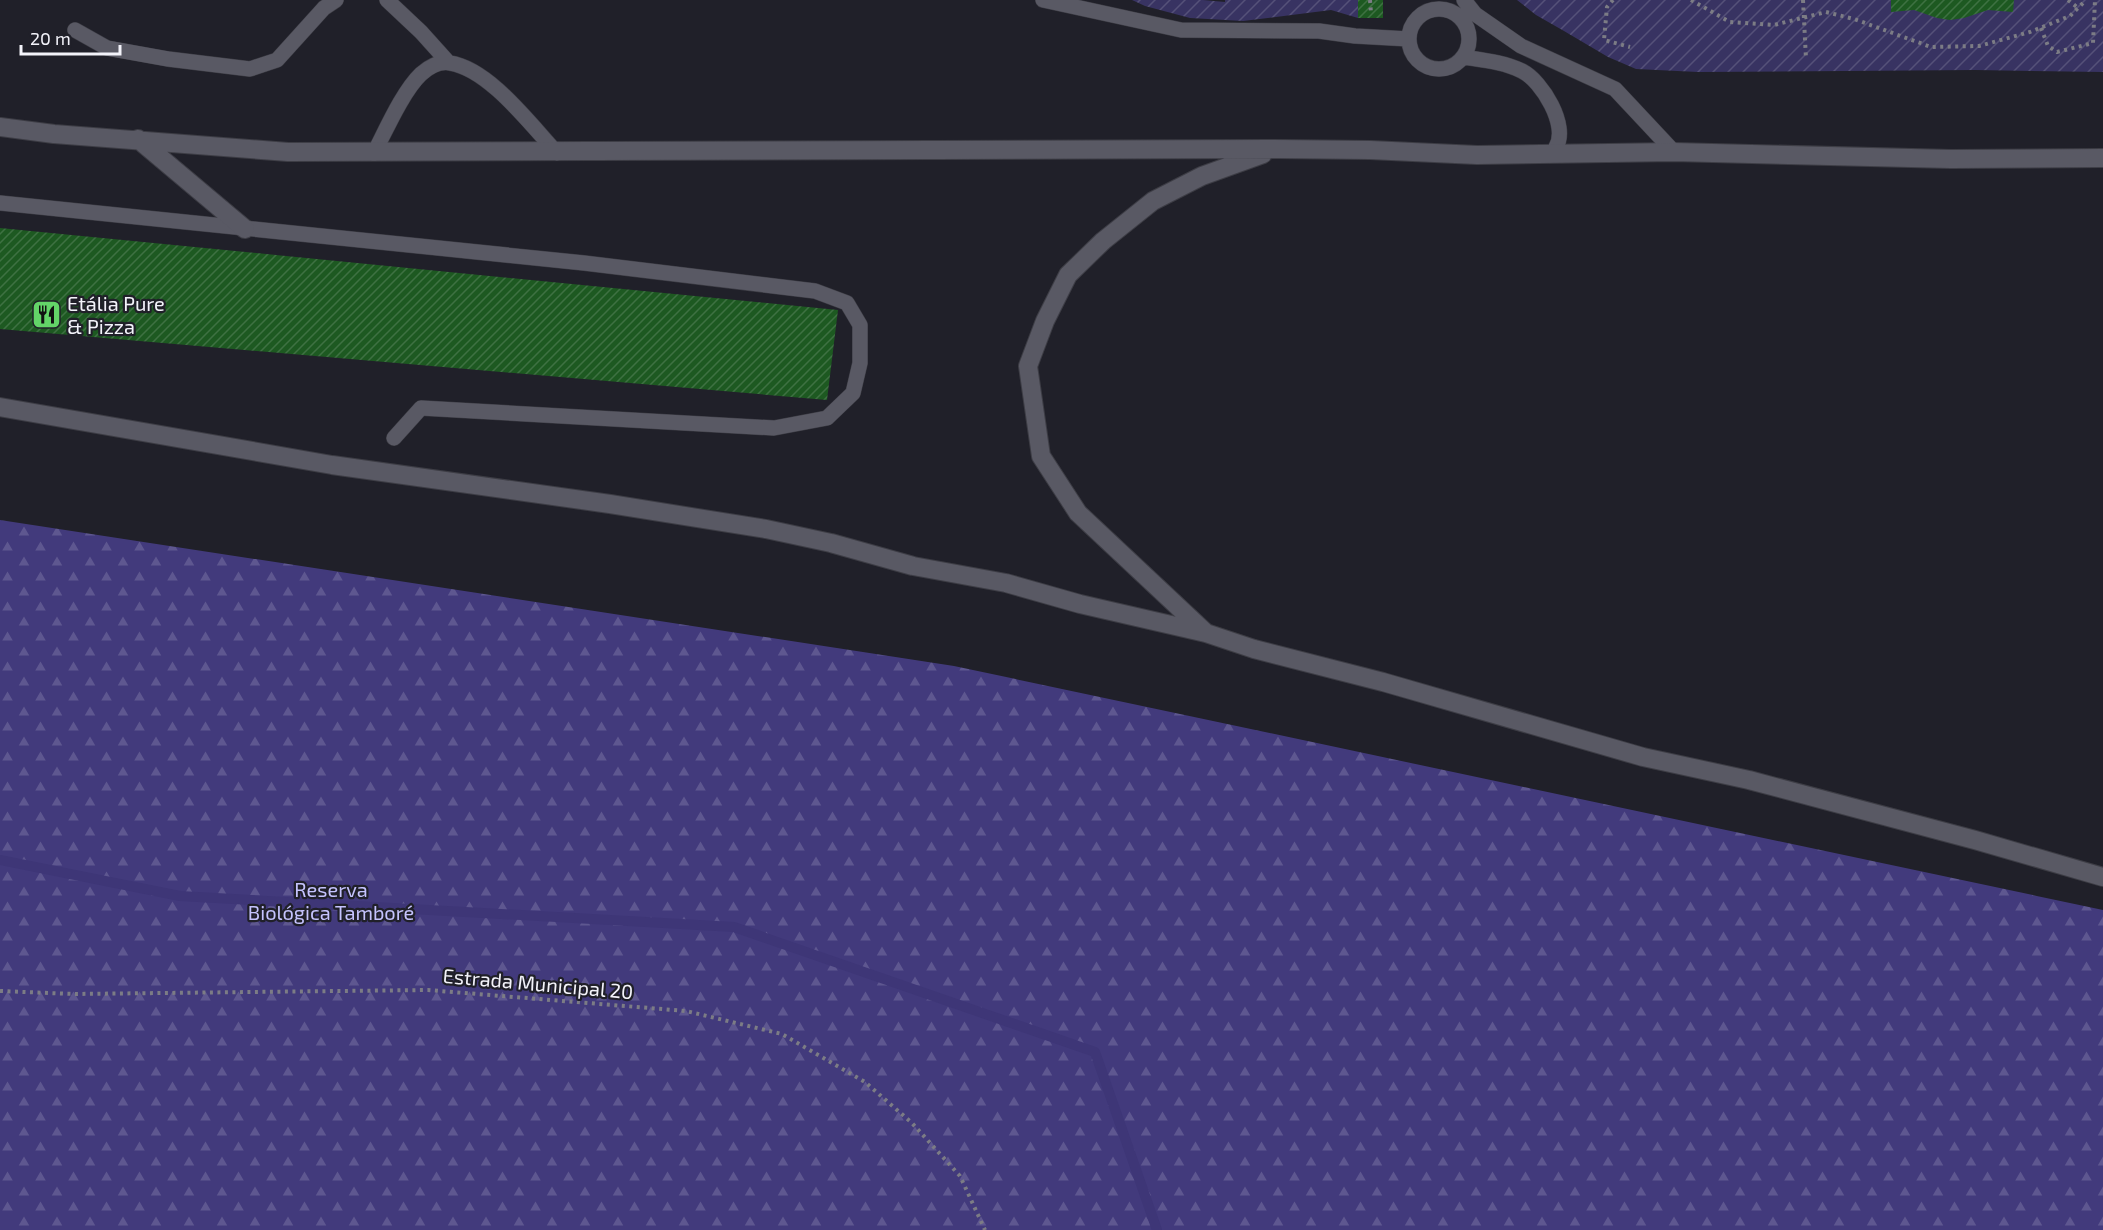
<svg xmlns="http://www.w3.org/2000/svg" width="2103" height="1230" font-family="'Exo 2',sans-serif">
	<style>
		.forest { fill: url(#forest-firs) }
		.garden { fill: url(#garden-furrows) }
		.lines { fill: none; stroke-linecap: round; stroke-linejoin: round }
		.stream { stroke: #3e3677; stroke-width: 10 }
		.building { fill: url(#building-hatch) }
		.service-casing { stroke: #3d3d45; stroke-width: 16 }
		.secondary-casing { stroke: #3d3d45; stroke-width: 20 }
		.path { stroke: #7c7c85; stroke-width: 4; stroke-dasharray: 3 4.5; stroke-linecap: butt }
		.service { stroke: #595964; stroke-width: 15 }
		.secondary { stroke: #595964; stroke-width: 18 }
		.labels { text-anchor: middle; stroke-width: 4.5; stroke-linejoin: round; paint-order: stroke }
		.poi-label { font-size: 20px; fill: #f3f3fa; stroke: #202029; text-anchor: start }
		.park-label { font-size: 20px; fill: #c5c3fe; stroke: #202029 }
		.street-label { font-size: 20px; fill: #f3f3fa; stroke: #202029 }
	</style>
	<defs>
		<pattern id="forest-firs" width="22" height="20" patternUnits="userSpaceOnUse" patternTransform="scale(1.5)"><rect width="22" height="20" fill="#423a7c"/><path d="M5 1l3.5 6h-7zM16 11l3.5 6h-7z" fill="#5e5790"/></pattern>
		<pattern id="garden-furrows" width="10" height="10" patternUnits="userSpaceOnUse" patternTransform="scale(1.5)"><rect width="10" height="10" fill="#383362"/><path d="M-1 1l2-2M0 10L10 0M9 11l2-2" fill="none" stroke="#555179"/></pattern>
		<pattern id="building-hatch" width="6" height="6" patternUnits="userSpaceOnUse" patternTransform="scale(1.5)"><rect width="6" height="6" fill="#1d5921"/><path d="M-1 1l2-2M0 6l6-6M5 7l2-2" fill="none" stroke="#3e7142"/></pattern>
	</defs>
	<rect width="100%" height="100%" fill="#202029"/>
	<path class="forest" d="M0,520l954,146 1149,244v320h-2103z"/>
	<path class="garden" d="M1132,0h71l22,2v-2h133v18l-27,-8 -88,11 -53,-3 -45,-12z
		M1517,0h586v72l-128,-2 -277,2 -62,-3 -28,-12 -44,-26 -28,-16z"/>
	<g class="lines">
		<path class="stream" d="M0,860l180,36 554,31 361,125 62,178"/>
	</g>
	<path class="building" d="M1358,0h25v18h-25z
		M1891,0h123l-1,12 -25,-2 -24,8 -14,2 -13,-2 -23,-8 -23,2z
		M0,228l838,82 -11,90 -827,-71z"/>
	<g class="lines">
		<defs>
			<path id="service" d="M387,0l34,32 27,30
				M1043,0l138,30 138,1 36,5 54,3
				M1464,0l11,14 46,32 94,43 59,63
				M1409 39a30 30 0 1 1 60 0a30 30 0 1 1-60 0Z
				M75,30l32,18 61,11 82,10 27,-9 47,-52 12,-8
				M1463,57c19,3 41,5 59,14 20,10 47,55 34,76 -1,3 -4,5 -7,7
				M374,153c12,-23 29,-62 47,-79 8,-7 18,-13 29,-11 39,6 80,61 107,90
				M0,203l584,60 231,28 32,12 13,22v38l-7,30 -26,25 -53,10 -353,-20 -27,30"/>
			<path id="secondary" d="M0,127l54,7 234,18 988,-3 94,1 107,5 197,-3 277,7 152,-1
				M138,139l107,90
				M0,407l332,58 278,39 156,25 65,14 82,23 93,17 74,21 126,29 48,16 129,33 260,75 106,23 226,60 128,37
				M1205,632l-127,-119 -37,-57 -13,-90 17,-45 23,-46 35,-34 50,-40 49,-25 61,-22"/>
		</defs>
		<use href="#service" class="service-casing"/>
		<use href="#secondary" class="secondary-casing"/>
		<path class="path" d="M1370,0l1,13
			M1613,0l-6,7 -3,33 26,7
			M1691,0l39,22 44,3 52,-13 28,7 77,28 48,-1 51,-14 40,-16 16,-16
			M1803,0l3,59
			M2068,0l10,8
			M2041,28l7,18 9,6 36,-9 2,-43
			M0,991l74,3 354,-4 258,21 96,23 83,48 47,41 48,53 25,54"/>
		<use href="#service" class="service"/>
		<use href="#secondary" class="secondary"/>
	</g>
	<defs>
		<symbol id="restaurant-square" viewBox="-11 -11 22 22"><rect x="-9" y="-9" width="18" height="18" rx="4" fill="#63d468" stroke="#202029"/><path d="M-5-6h1v4h1v-4h1v4h1v-4h1v5L-1.5 .5V6h-2V.5L-5-1ZM5-6V6H3V1.5H1.5Q1.5-4 5-6Z" fill="#111"/></symbol>
	</defs>
	<g fill-rule="evenodd">
		<use href="#restaurant-square" x="30" y="298" width="33" height="33"/>
	</g>
	<g class="labels">
		<g class="poi-label">
			<text x="67" y="311">Etália Pure<tspan x="67" dy="23">&amp; Pizza</tspan></text>
		</g>
		<g class="park-label">
			<text x="331" y="897">Reserva<tspan x="331" dy="23">Biológica Tamboré</tspan></text>
		</g>
		<g class="street-label">
			<text transform="translate(538 984) rotate(5)" y="7">Estrada Municipal 20</text>
		</g>
	</g>
	<path d="M21 45v9h99v-9" fill="none" stroke="#f3f3fa" stroke-width="3"/>
	<text x="30" y="45" font-size="18" fill="#f3f3fa" stroke="#202029" stroke-width="4.5" paint-order="stroke">20 m</text>
</svg>
